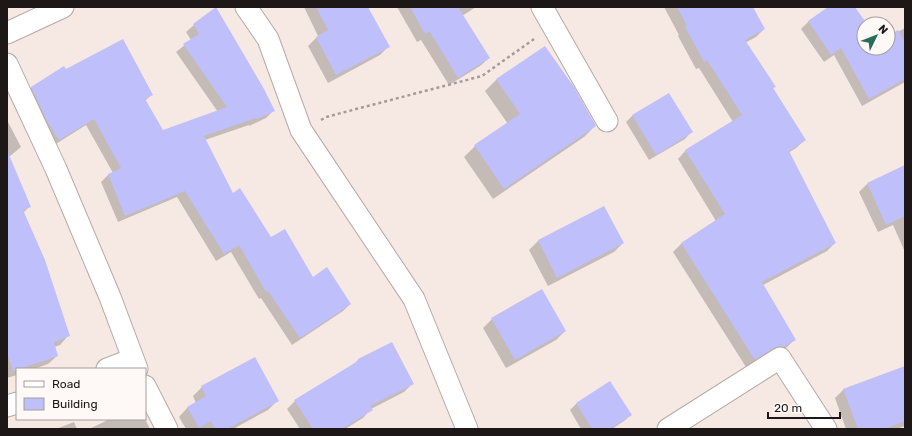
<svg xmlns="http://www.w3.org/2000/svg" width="912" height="436" font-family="Rubik,sans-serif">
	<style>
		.shadow { fill: #0003 }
		.building { fill: #bfbffb }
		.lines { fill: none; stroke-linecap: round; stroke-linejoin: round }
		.street-casing { stroke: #b6aaa6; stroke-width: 23 }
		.path { stroke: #a59b97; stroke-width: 2.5; stroke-dasharray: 3 3; stroke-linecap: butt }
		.street { stroke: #fff; stroke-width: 21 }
	</style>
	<rect width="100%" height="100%" fill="#f6e9e4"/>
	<path class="shadow" d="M304,7h63l21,40 -8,8 -52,28 -20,-37 10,-10z
		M397,7h79l-14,9 27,42 -9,8 -31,19 -28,-45 -4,2z
		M664,7h88l12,22 -8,8 -11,6 60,97 -9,8 -8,5 47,90 -8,8 -64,34 32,54 -8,8 -12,8 -29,12 -73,-115 8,-8 35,-23 -38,-62 8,-9 47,-28 -34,-54 -3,1 -18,-33 1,-1z
		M830,7h24l12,17h-2v24h24v-11l17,-9v54l-43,24 -28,-51 -10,7 -23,-33 8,-8z
		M194,25l79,86 -7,7 -17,8v-1l-44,15 27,54 38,44 42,40 38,26 -7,7 -51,34 -31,-47 -2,1 -28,-47 -15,9 -39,-64 -59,25 -17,-40 7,-7 5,-2 -27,-48 -35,22 -27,-52 7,-7 35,-18 85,25 -6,6 17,30 56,-19 -42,-60 15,-12 -5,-8z
		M545,47l50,79 -11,11 -91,62 -29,-42 11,-11 33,-22 -23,-33 11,-11z
		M669,94l22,38 -6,7 -36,21 -23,-38 6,-6z
		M7,120l14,27 -12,10 21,49 -7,7 45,123 -8,9 -6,2 3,9 -9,8 -14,5h-17v6l-10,3z
		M905,166v86l-12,-27 -15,7 -19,-40 8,-8z
		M604,207l19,36 -9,9 -66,34 -19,-36 9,-9z
		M492,319l73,12 -9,9 -50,28 -23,-40z
		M358,360l54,24 -8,8 -33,17 -8,9 -18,11h-45l-13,-20 8,-8 58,-36z
		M905,367v59l-8,3h-51l-11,-31 9,-9z
		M610,382l21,33 -7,6 -12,8h-31l-11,-19 6,-6z
		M202,387l75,14 -9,9 -35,19h-47l-7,-12 9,-10 8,-4 -3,-7z
		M110,419h35l5,10h-61z
		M74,422l3,7h-21z"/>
	<path class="building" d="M216,7l48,82 11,22 -18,8 -1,-1 -52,18 29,57 7,-5 31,49 14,-8 28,48 14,-10 24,37 -51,34 -32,-47 -2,1 -27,-47 -15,9 -39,-63 -60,25 -17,-42 13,-6 -27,-49 -35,21 -12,-19 -16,-34 33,-21 2,3 57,-30 30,56 -8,4 18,31 64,-23 -44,-63 16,-10 -6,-10z
		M316,7h52l22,40 -54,28 -20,-38 12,-7z
		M410,7h48l32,51 -32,20 -28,-46 -5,2z
		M677,7h76l12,22 -20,11 31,47 -3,1 33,52 -17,11 47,92 -74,39 34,58 -13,7 -4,-1 -5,2 -19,12 -74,-117 44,-29 -40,-64 57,-35 -35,-55 -3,2 -19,-35 2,-1z
		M828,7h27l12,17h-3v24h24v-12l10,-6 7,13v36l-36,20 -28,-51 -10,7 -23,-34z
		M545,46l29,41 22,39 -92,63 -30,-44 46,-31 -24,-35z
		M669,93l24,39 -37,23 -24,-40z
		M7,150l24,57 -8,3 22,50 25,76 -16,6 4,14 -45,15 -6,-18z
		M905,165v51l-19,9 -19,-42z
		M604,206l20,37 -67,35 -19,-38z
		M542,289l24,42 -51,29 -24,-42z
		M392,342l22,42 -44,22 3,4 -31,19h-29l-19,-29 64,-39v-2z
		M255,357l24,44 -52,28h-12l-4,-8 -12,7 -12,-21 19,-11 -5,-10z
		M905,366v55l-21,8h-26l-15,-40z
		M610,381l22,34 -22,14h-18l-16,-26z"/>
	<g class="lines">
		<defs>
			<path id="street" d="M246,7l22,32 33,91 113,169 53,130
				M542,7l65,114
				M7,33l56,-26
				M7,64l49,105 54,128 27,72
				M107,369l26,-10
				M145,386l22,43
				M7,406l10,-3
				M668,429l112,-71 46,71"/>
		</defs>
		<use href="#street" class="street-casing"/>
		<path class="path" d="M321,120l5,-3 156,-41 52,-37"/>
		<use href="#street" class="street"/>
	</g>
	<rect width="912" height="436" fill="none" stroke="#1d1817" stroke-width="16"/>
	<rect x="16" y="368" width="130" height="52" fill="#fef8f6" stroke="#a49e9d"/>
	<rect x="24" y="381" width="20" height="6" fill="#ffffff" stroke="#a49e9d"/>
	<text x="52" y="388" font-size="12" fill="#1d1817">Road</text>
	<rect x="24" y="398" width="20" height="12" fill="#bfbffb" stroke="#a49e9d"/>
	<text x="52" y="408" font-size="12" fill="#1d1817">Building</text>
	<g transform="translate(876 36) rotate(47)"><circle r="19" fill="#fef8f6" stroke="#a49e9d"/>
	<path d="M0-3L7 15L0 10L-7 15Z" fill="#2b6b5a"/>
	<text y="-6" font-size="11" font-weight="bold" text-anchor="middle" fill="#1d1817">N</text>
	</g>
	<path d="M768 412v6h72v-6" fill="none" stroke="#1d1817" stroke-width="2"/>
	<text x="774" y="412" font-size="12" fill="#1d1817" stroke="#fef8f6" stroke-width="3" paint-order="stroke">20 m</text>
</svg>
